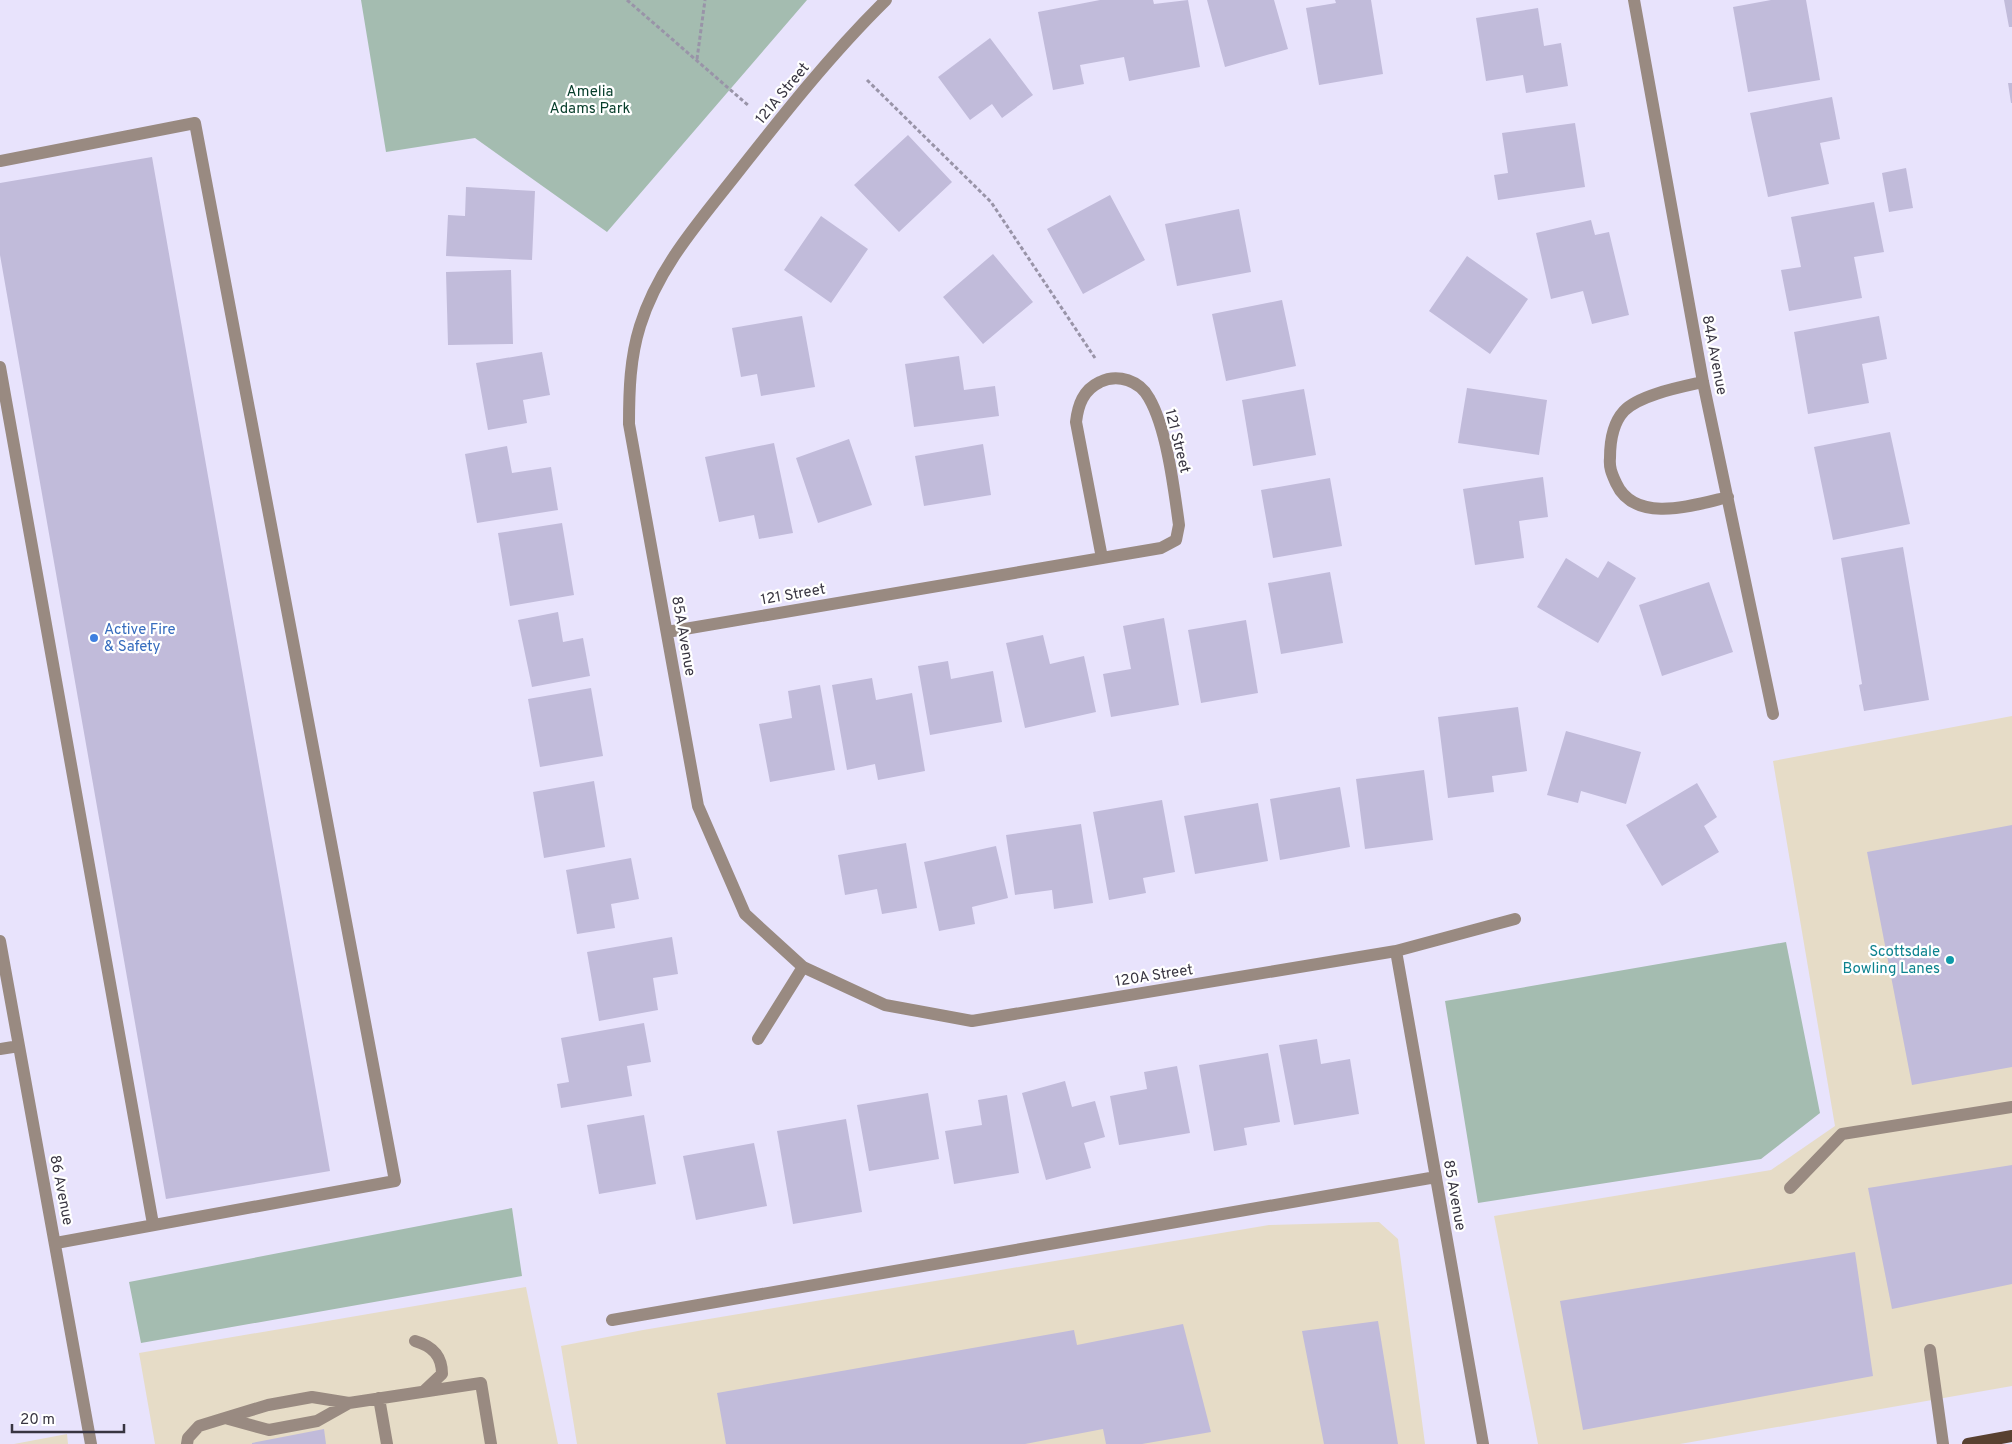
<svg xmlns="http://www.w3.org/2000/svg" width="2012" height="1444" font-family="Overpass,sans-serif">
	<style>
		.commercial { fill: #e6dcc7 }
		.green { fill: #a4bcb0 }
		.building { fill: #c1bbda }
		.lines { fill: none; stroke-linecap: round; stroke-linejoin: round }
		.path { stroke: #9994a8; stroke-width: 3; stroke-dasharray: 4 2.5; stroke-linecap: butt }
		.minor { stroke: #998a81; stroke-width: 12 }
		.major { stroke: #584030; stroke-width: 12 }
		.shop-dot { fill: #3f7fe0; stroke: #fff; stroke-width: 2 }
		.culture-dot { fill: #0f9aa8; stroke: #fff; stroke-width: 2 }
		.labels { text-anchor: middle; stroke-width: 4.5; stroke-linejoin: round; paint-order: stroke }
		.park-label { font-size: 15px; fill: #063d2a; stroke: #fff }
		.street-label { font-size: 15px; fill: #383541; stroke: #fff }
		.shop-label { font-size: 15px; fill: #366cbe; stroke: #fff; text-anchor: start }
		.culture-label { font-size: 15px; fill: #0d838f; stroke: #fff; text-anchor: end }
	</style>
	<rect width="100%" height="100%" fill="#e8e3fc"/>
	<path class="commercial" d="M2012,716v670l-332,58h-142l-44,-228 277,-46 64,-44 -62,-365z
		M1379,1222l19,17 27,205h-848l-16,-98 82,-16 626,-105z
		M526,1287l32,157h-403l-16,-91z
		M67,1434l1,10h-54z"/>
	<path class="green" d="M361,0h446l-200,232 -132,-94 -89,14z
		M1786,942l34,171 -59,46 -283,44 -33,-202z
		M512,1208l10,68 -381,67 -12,-61z"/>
	<path class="building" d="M1100,0h53l1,4 34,-4 12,67 -71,14 -5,-24 -44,8 4,19 -31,6 -15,-78z
		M1207,0h67l14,49 -63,18z
		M1335,0h36l12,74 -64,11 -13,-77 30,-5z
		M1771,0h35l14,80 -72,12 -15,-85z
		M2004,0h8v27h-3z
		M1538,8l6,38 17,-3 7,43 -42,7 -3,-18 -37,6 -10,-63z
		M990,38l43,57 -31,23 -10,-14 -22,16 -32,-43z
		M2008,83h4v20h-1z
		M1832,97l8,42 -20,4 9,41 -61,13 -18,-84z
		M1575,123l10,64 -87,13 -4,-25 14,-2 -6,-40z
		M908,135l44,47 -53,50 -45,-47z
		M152,157l178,1014 -164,28 -166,-944v-72z
		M1906,168l7,40 -24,4 -7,-39z
		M466,187l69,4 -3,69 -86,-4 2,-41 17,1z
		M1110,195l35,65 -62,34 -36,-65z
		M1874,202l10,50 -30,5 8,41 -73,13 -8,-41 20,-3 -10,-50z
		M1239,209l12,63 -74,14 -12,-62z
		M821,216l47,33 -37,54 -47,-33z
		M1591,220l4,15 14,-3 20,83 -37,9 -9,-33 -32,8 -15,-66z
		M993,254l40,48 -50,42 -40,-47z
		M1467,256l61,43 -38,55 -61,-43z
		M511,270l2,74 -65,1 -2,-73z
		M1282,300l14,66 -70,15 -14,-67z
		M802,316l13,71 -54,9 -4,-22 -16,3 -9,-49z
		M1879,316l8,43 -25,5 7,39 -61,11 -14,-82z
		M542,352l8,43 -27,5 4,23 -39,7 -12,-67z
		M959,356l5,34 31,-4 4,30 -85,11 -9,-63z
		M1467,388l80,12 -8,55 -81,-12z
		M1304,389l12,66 -63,11 -11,-66z
		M1890,432l20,92 -77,16 -19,-93z
		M849,439l23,66 -54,18 -22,-65z
		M774,443l19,90 -34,6 -5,-24 -35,7 -14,-65z
		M983,444l8,51 -67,11 -9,-50z
		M507,446l5,27 39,-6 7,43 -81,13 -12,-69z
		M1543,477l5,40 -29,4 5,37 -49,7 -12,-76z
		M1330,478l12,68 -69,12 -12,-68z
		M562,523l12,72 -64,11 -12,-73z
		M1903,547l26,153 -65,11 -5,-26 3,-1 -21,-126z
		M1566,558l32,20 10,-17 28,17 -38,65 -61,-36z
		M1330,572l13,71 -62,11 -13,-71z
		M1709,582l24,70 -71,24 -23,-71z
		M558,612l5,30 20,-4 7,38 -58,11 -14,-67z
		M1164,618l15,87 -68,12 -8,-43 28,-5 -8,-43z
		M1246,620l12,73 -57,10 -13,-73z
		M1043,635l7,29 34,-8 12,56 -71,16 -19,-85z
		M948,661l3,18 42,-8 9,51 -72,13 -12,-69z
		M872,678l4,22 36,-7 13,78 -47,9 -3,-16 -28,6 -15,-85z
		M820,685l15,85 -65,12 -11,-58 33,-6 -4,-27z
		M591,688l12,68 -63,11 -12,-68z
		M1518,707l9,64 -35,5 2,16 -46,6 -10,-81z
		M1566,731l75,21 -15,52 -45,-13 -3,12 -31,-8z
		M1424,770l9,70 -68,9 -9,-70z
		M594,781l11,66 -61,11 -11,-66z
		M1697,783l20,34 -13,9 15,26 -57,34 -36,-61z
		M1340,787l10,60 -70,13 -10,-61z
		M1162,800l13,72 -32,6 3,15 -37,7 -16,-88z
		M1258,803l10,58 -73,13 -11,-58z
		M1081,824l12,79 -39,6 -2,-19 -37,5 -9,-60z
		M2012,825v242l-100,18 -45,-233z
		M906,843l11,65 -35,6 -5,-25 -32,6 -7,-40z
		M996,846l12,52 -36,9 3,17 -36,7 -15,-69z
		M631,858l8,41 -28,5 4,24 -38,6 -11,-64z
		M672,937l6,37 -25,4 5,32 -59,11 -12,-69z
		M644,1023l7,39 -24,4 5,30 -71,12 -4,-24 12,-2 -8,-44z
		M1317,1039l4,25 29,-5 9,55 -65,11 -15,-80z
		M1268,1053l12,69 -36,6 3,17 -33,6 -15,-86z
		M1177,1066l13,67 -71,12 -9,-49 37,-7 -3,-17z
		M1065,1081l7,26 23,-6 10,36 -21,6 7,25 -45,12 -24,-87z
		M928,1093l11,66 -70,12 -12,-66z
		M1007,1095l12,78 -65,11 -9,-53 37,-6 -4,-25z
		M644,1115l12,69 -57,10 -12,-69z
		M846,1119l16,93 -69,12 -16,-93z
		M754,1143l13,63 -71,14 -13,-64z
		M2012,1165v119l-120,25 -24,-121z
		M1855,1252l18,124 -290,54 -23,-129z
		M1378,1321l20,123h-74l-22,-113z
		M1183,1324l28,108 -69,12h-36l-3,-15 -78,15h-299l-9,-51 357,-63 3,15z
		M324,1429l2,15h-74v-1z"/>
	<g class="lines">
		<path class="path" d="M627,0l122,106
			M697,59l8,-59
			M867,80l124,122 104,156"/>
		<path class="minor" d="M886,0c-55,54 -103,115 -151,176 -37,47 -77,92 -95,150 -10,32 -11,65 -11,98l69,382 47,108 58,53 82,38 87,16 424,-70 119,-32
			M1634,0l69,382 70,332
			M0,161l195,-38 200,1058 -339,62
			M0,367l153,857
			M1703,382c-22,5 -64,13 -79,29 -12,13 -14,31 -14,47 -1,10 2,16 6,25 19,42 79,22 112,14
			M667,632l494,-84 15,-8 3,-15c-5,-36 -12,-96 -30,-127 -9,-17 -31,-25 -49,-16 -17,8 -22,23 -24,40l26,136
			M0,941l91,503
			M1396,951l87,493
			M758,1039l45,-72
			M0,1049l19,-3
			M1790,1188l52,-54 170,-27
			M612,1320l824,-143
			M415,1341c17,5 27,14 27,33l-17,16
			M1930,1350l13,94
			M379,1398l8,46
			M225,1418l43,-13 44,-8 37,6
			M187,1444l1,-6 11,-12 26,-8 44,12 48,-9 32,-18 132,-20 10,61"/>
		<path class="major" d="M1968,1444l44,-8"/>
	</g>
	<circle class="shop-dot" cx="94" cy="638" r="5"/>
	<circle class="culture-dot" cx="1950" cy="960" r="5"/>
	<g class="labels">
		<g class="park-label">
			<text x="590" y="96">Amelia<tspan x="590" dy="17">Adams Park</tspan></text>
		</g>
		<g class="street-label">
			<text transform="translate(782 93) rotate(-50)" y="5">121A Street</text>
			<text transform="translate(1715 355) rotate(79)" y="5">84A Avenue</text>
			<text transform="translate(1178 441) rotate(76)" y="5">121 Street</text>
			<text transform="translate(793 594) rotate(-10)" y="5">121 Street</text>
			<text transform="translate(684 636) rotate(80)" y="5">85A Avenue</text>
			<text transform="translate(1154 975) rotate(-9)" y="5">120A Street</text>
			<text transform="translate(62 1190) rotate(79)" y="5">86 Avenue</text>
			<text transform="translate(1455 1195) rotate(80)" y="5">85 Avenue</text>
		</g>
		<g class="shop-label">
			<text x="104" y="634">Active Fire<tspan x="104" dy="17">&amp; Safety</tspan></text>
		</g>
		<g class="culture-label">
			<text x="1940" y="956">Scottsdale<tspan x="1940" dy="17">Bowling Lanes</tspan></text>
		</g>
	</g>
	<path d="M12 1424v8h112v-8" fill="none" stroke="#383541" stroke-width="2.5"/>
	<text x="20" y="1424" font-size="15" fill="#383541" stroke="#ffffff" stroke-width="4" paint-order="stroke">20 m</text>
</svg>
